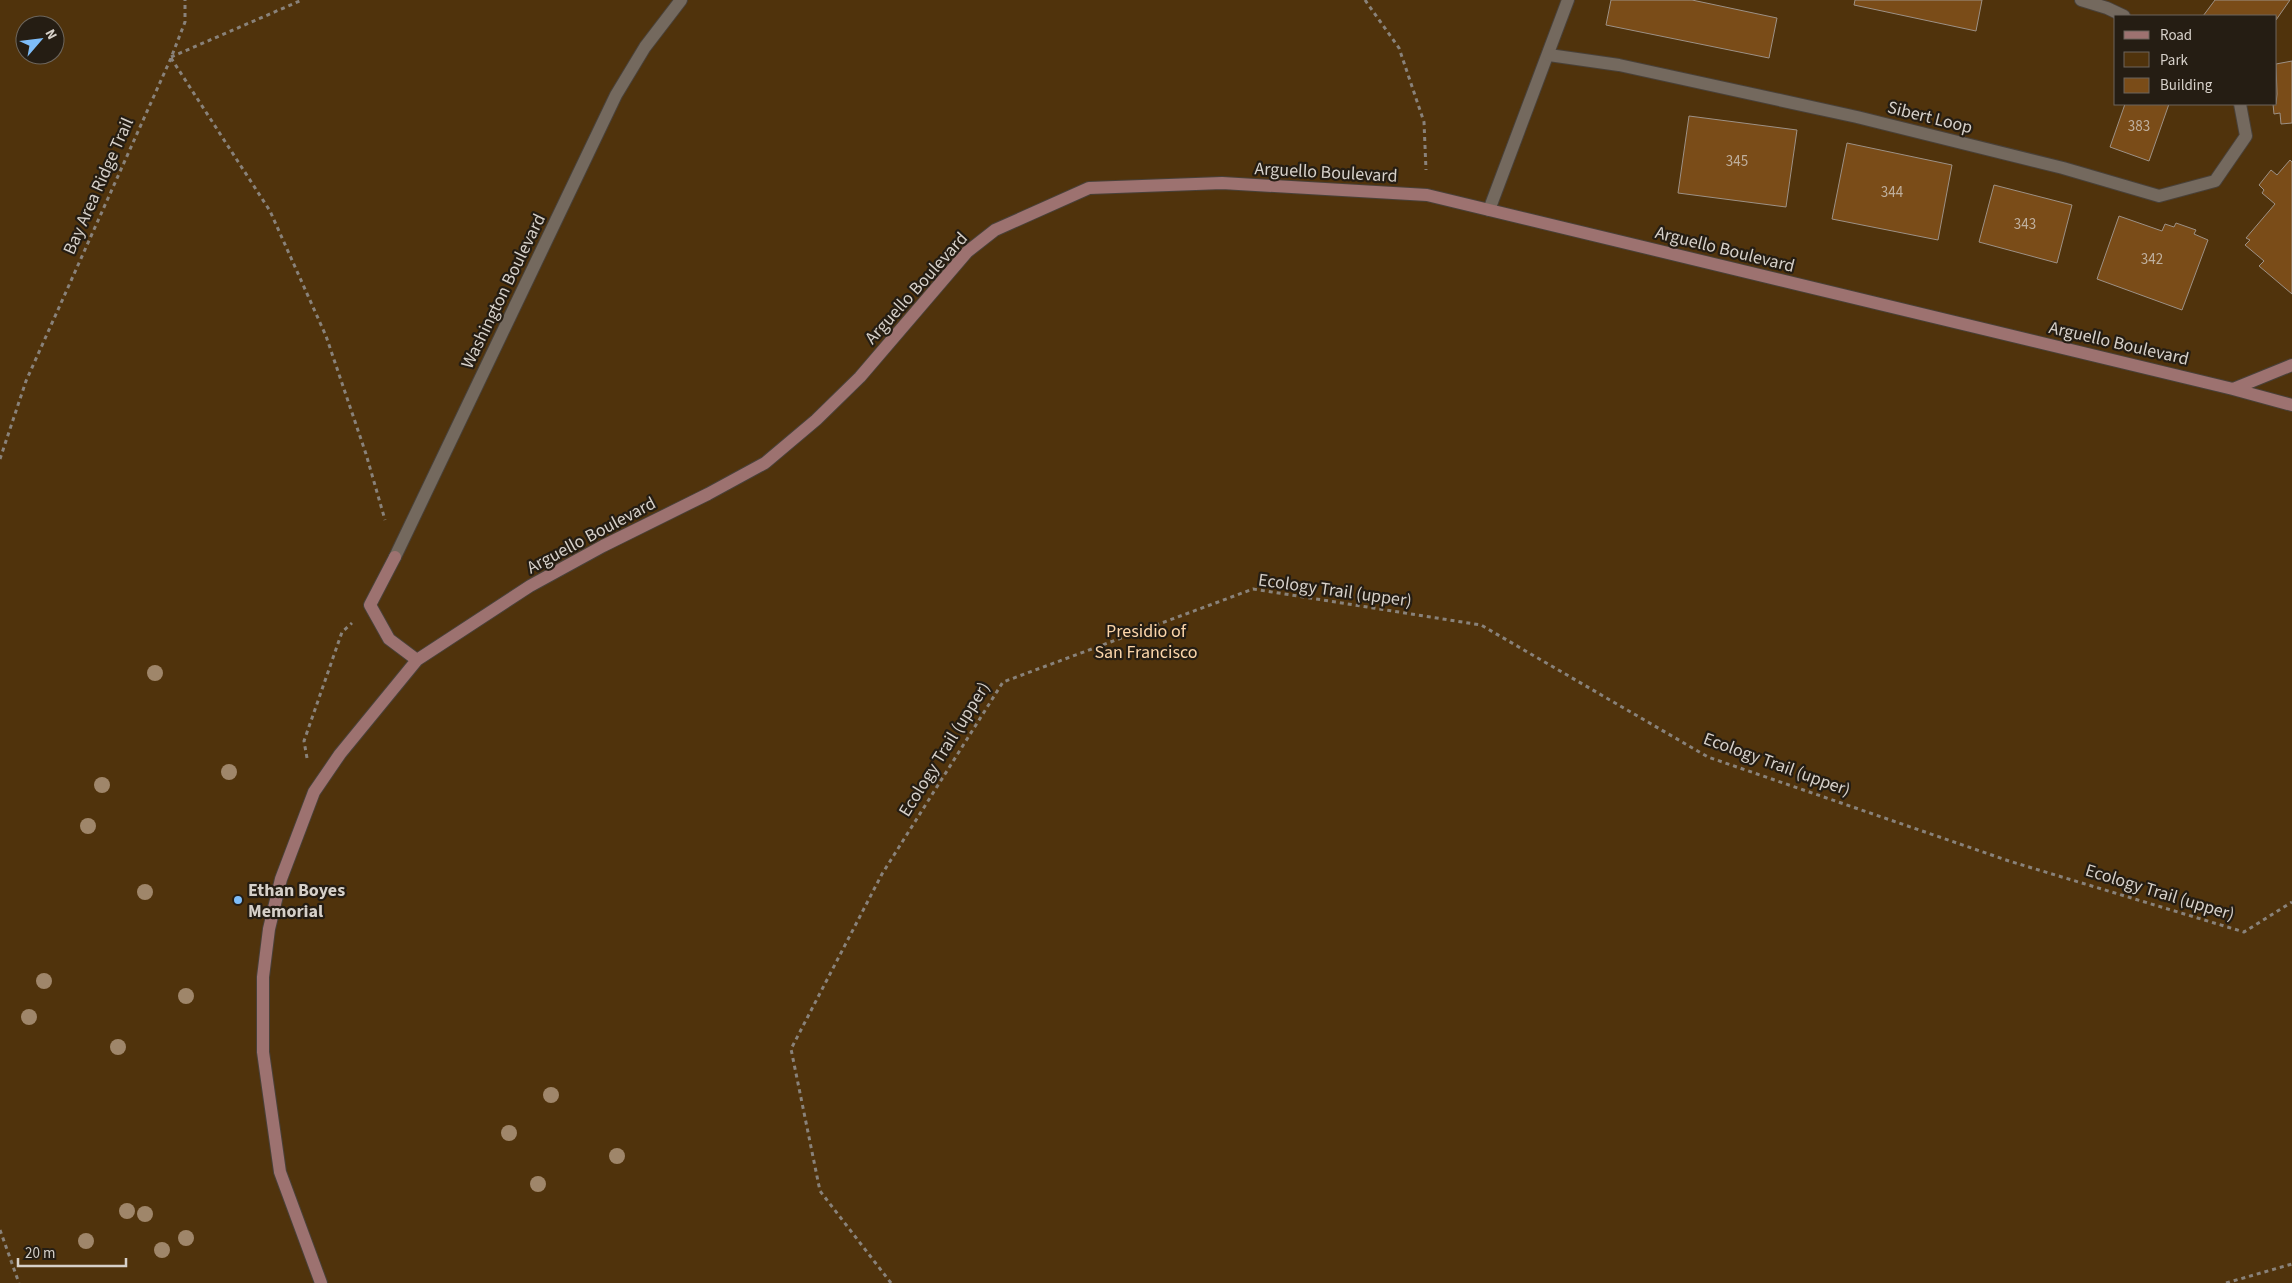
<svg xmlns="http://www.w3.org/2000/svg" width="2292" height="1283" font-family="'Source Sans 3',sans-serif">
	<style>
		.green { fill: #50330c; fill-rule: evenodd }
		.building { fill: #7a4c18; stroke: #9d9186 }
		.lines { fill: none; stroke-linecap: round; stroke-linejoin: round }
		.lane-casing { stroke: #494139; stroke-width: 14 }
		.street-casing { stroke: #494139; stroke-width: 14 }
		.secondary-casing { stroke: #494139; stroke-width: 14 }
		.path { stroke: #89827a; stroke-width: 3; stroke-dasharray: 4 4; stroke-linecap: butt }
		.lane { stroke: #74695e; stroke-width: 12 }
		.street { stroke: #74695e; stroke-width: 12 }
		.secondary { stroke: #9d7270; stroke-width: 12 }
		.tree { fill: #9f866a }
		.poi-dot { fill: #7ebdf9; stroke: #251d13; stroke-width: 2 }
		.labels { text-anchor: middle; stroke-width: 4.5; stroke-linejoin: round; paint-order: stroke }
		.number-label { font-size: 15px; fill: #bfaf9d }
		.street-label { font-size: 18px; fill: #d6d0c9; stroke: #251d13 }
		.park-label { font-size: 18px; fill: #fbd5a9; stroke: #251d13 }
		.poi-label { font-size: 18px; font-weight: bold; fill: #d6d0c9; stroke: #251d13; text-anchor: start }
	</style>
	<rect width="100%" height="100%" fill="#2f261c"/>
	<path class="green" d="M0,0h2292v1283h-2292zM2116,16h160v88h-160zM25,25h30v30h-30z"/>
	<path class="building" d="M1611,0h81l85,18 -8,40 -163,-33z
		M1855,0h127l-6,31 -122,-26z
		M2215,0h75l-14,20v-4h-73z
		M2292,61v62l-11,1 -1,-11 -6,1 -1,-10h3l1,-10 -1,-30z
		M2125,104h44l-20,57 -39,-14z
		M1689,116l108,14 -11,77 -108,-14z
		M1847,143l105,22 -14,75 -106,-21z
		M2290,160l2,2v132l-33,-28 5,-5 -19,-16 5,-5 -4,-2 29,-34 -13,-11 2,-3 -5,-5 12,-15 6,5z
		M1994,185l78,20 -15,58 -78,-21z
		M2119,216l43,15 3,-7 9,3 2,-4 20,7 -2,4 14,6 -26,70 -85,-31z"/>
	<g class="lines">
		<defs>
			<path id="lane" d="M1489,210l79,-210"/>
			<path id="street" d="M2081,0l26,8 17,8
				M1549,55l70,10 238,52 206,51 96,28 56,-15 31,-45 -6,-32
				M395,557l221,-462 29,-48 36,-47"/>
			<path id="secondary" d="M2233,389l59,-24
				M395,557l-25,48 19,34 28,21
				M321,1283l-41,-111 -17,-120v-75l6,-48 12,-50 33,-87 26,-38 77,-94 113,-74 73,-40 105,-52 57,-31 51,-43 44,-43 107,-125 28,-22 94,-42 133,-5 205,12 806,194 59,16"/>
		</defs>
		<use href="#lane" class="lane-casing"/>
		<use href="#street" class="street-casing"/>
		<use href="#secondary" class="secondary-casing"/>
		<path class="path" d="M1365,0l34,48 25,74 2,48
			M171,57l131,-57
			M171,58l99,153 56,125 40,118 19,66
			M0,459l26,-78 145,-323 14,-36v-22
			M307,758l-3,-17 38,-109 10,-9
			M0,1230l19,53
			M891,1283l-71,-92 -29,-142 91,-175 121,-192 250,-93 228,36 227,132 301,104 235,71 48,-30
			M2226,1283l66,-19"/>
		<use href="#lane" class="lane"/>
		<use href="#street" class="street"/>
		<use href="#secondary" class="secondary"/>
	</g>
	<g class="tree">
		<circle cx="155" cy="673" r="8"/>
		<circle cx="229" cy="772" r="8"/>
		<circle cx="102" cy="785" r="8"/>
		<circle cx="88" cy="826" r="8"/>
		<circle cx="145" cy="892" r="8"/>
		<circle cx="44" cy="981" r="8"/>
		<circle cx="186" cy="996" r="8"/>
		<circle cx="29" cy="1017" r="8"/>
		<circle cx="118" cy="1047" r="8"/>
		<circle cx="551" cy="1095" r="8"/>
		<circle cx="509" cy="1133" r="8"/>
		<circle cx="617" cy="1156" r="8"/>
		<circle cx="538" cy="1184" r="8"/>
		<circle cx="127" cy="1211" r="8"/>
		<circle cx="145" cy="1214" r="8"/>
		<circle cx="186" cy="1238" r="8"/>
		<circle cx="86" cy="1241" r="8"/>
		<circle cx="162" cy="1250" r="8"/>
	</g>
	<circle class="poi-dot" cx="238" cy="900" r="5"/>
	<g class="labels">
		<g class="number-label">
			<text x="2139" y="131">383</text>
			<text x="1737" y="166">345</text>
			<text x="1892" y="197">344</text>
			<text x="2025" y="229">343</text>
			<text x="2152" y="264">342</text>
		</g>
		<g class="street-label">
			<text transform="translate(1930 117) rotate(14)" y="6">Sibert Loop</text>
			<text transform="translate(1326 172) rotate(3)" y="6">Arguello Boulevard</text>
			<text transform="translate(98 186) rotate(-66)" y="6">Bay Area Ridge Trail</text>
			<text transform="translate(1725 249) rotate(14)" y="6">Arguello Boulevard</text>
			<text transform="translate(916 288) rotate(-48)" y="6">Arguello Boulevard</text>
			<text transform="translate(503 291) rotate(-64)" y="6">Washington Boulevard</text>
			<text transform="translate(2119 343) rotate(13)" y="6">Arguello Boulevard</text>
			<text transform="translate(591 535) rotate(-28)" y="6">Arguello Boulevard</text>
			<text transform="translate(1335 590) rotate(8)" y="6">Ecology Trail (upper)</text>
			<text transform="translate(944 749) rotate(-58)" y="6">Ecology Trail (upper)</text>
			<text transform="translate(1777 764) rotate(20)" y="6">Ecology Trail (upper)</text>
			<text transform="translate(2160 892) rotate(17)" y="6">Ecology Trail (upper)</text>
		</g>
		<g class="park-label">
			<text x="1146" y="637">Presidio of<tspan x="1146" dy="21">San Francisco</tspan></text>
		</g>
		<g class="poi-label">
			<text x="248" y="896">Ethan Boyes<tspan x="248" dy="21">Memorial</tspan></text>
		</g>
	</g>
	<rect x="2114" y="15" width="162" height="90" fill="#251d13" stroke="#6c655c"/>
	<rect x="2124" y="31" width="25" height="8" fill="#9d7270" stroke="#6c655c"/>
	<text x="2160" y="40" font-size="15" fill="#d6d0c9">Road</text>
	<rect x="2124" y="52" width="25" height="15" fill="#50330c" stroke="#6c655c"/>
	<text x="2160" y="65" font-size="15" fill="#d6d0c9">Park</text>
	<rect x="2124" y="78" width="25" height="15" fill="#7a4c18" stroke="#6c655c"/>
	<text x="2160" y="90" font-size="15" fill="#d6d0c9">Building</text>
	<g transform="translate(40 40) rotate(62)"><circle r="24" fill="#251d13" stroke="#6c655c"/>
	<path d="M0-4L9 19L0 12L-9 19Z" fill="#7ebdf9"/>
	<text y="-8" font-size="14" font-weight="bold" text-anchor="middle" fill="#d6d0c9">N</text>
	</g>
	<path d="M18 1258v8h108v-8" fill="none" stroke="#d6d0c9" stroke-width="2.5"/>
	<text x="25" y="1258" font-size="15" fill="#d6d0c9" stroke="#251d13" stroke-width="4" paint-order="stroke">20 m</text>
</svg>
